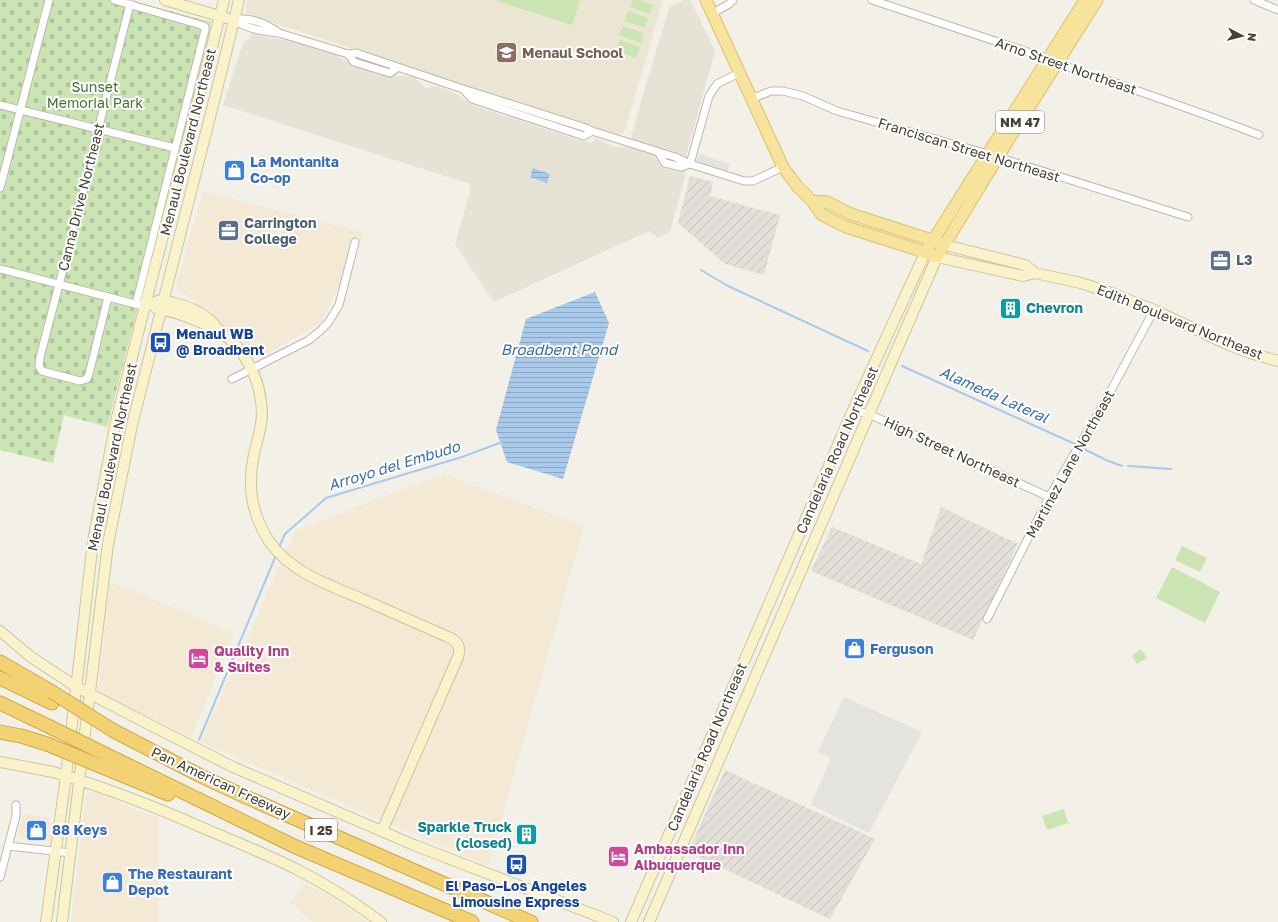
<svg xmlns="http://www.w3.org/2000/svg" width="1278" height="922" font-family="'Golos Text',sans-serif">
	<style>
		.residential { fill: #e6e2d6 }
		.commercial { fill: #f3e9d5 }
		.industrial { fill: url(#industrial-furrows) }
		.education { fill: #ebe6d3 }
		.grass { fill: #cae4b4 }
		.cemetery { fill: url(#cemetery-stones) }
		.parking { fill: #e4e3df }
		.water { fill: url(#water-rules) }
		.lines { fill: none; stroke-linecap: round; stroke-linejoin: round }
		.stream { stroke: #a9caea; stroke-width: 2 }
		.street-casing { stroke: #bdb8ab; stroke-width: 9 }
		.secondary-casing { stroke: #cfc59b; stroke-width: 12 }
		.primary-casing { stroke: #dac26e; stroke-width: 13 }
		.highway-casing { stroke: #d1a844; stroke-width: 15 }
		.street { stroke: #fff; stroke-width: 7 }
		.secondary { stroke: #faf2ca; stroke-width: 10 }
		.primary { stroke: #f6e49d; stroke-width: 11 }
		.highway { stroke: #f2d273; stroke-width: 13 }
		.highway-bridge-casing { stroke: #d1a844; stroke-width: 15; stroke-linecap: butt }
		.highway-bridge { stroke: #f2d273; stroke-width: 13 }
		.labels { text-anchor: middle; stroke-width: 4; stroke-linejoin: round; paint-order: stroke }
		.shield { fill: #fff; stroke: #7d7a73; stroke-width: 1 }
		.shield-label { font-size: 13px; font-weight: bold; fill: #454137 }
		.education-label { font-size: 14px; font-weight: bold; fill: #785e54; stroke: #fff; text-anchor: start }
		.street-label { font-size: 14px; fill: #454137; stroke: #fff }
		.park-label { font-size: 14px; fill: #43732f; stroke: #fff }
		.shop-label { font-size: 14px; font-weight: bold; fill: #366cbe; stroke: #fff; text-anchor: start }
		.service-label { font-size: 14px; font-weight: bold; fill: #4e5e75; stroke: #fff; text-anchor: start }
		.culture-label { font-size: 14px; font-weight: bold; fill: #0d838f; stroke: #fff; text-anchor: start }
		.transit-label { font-size: 14px; font-weight: bold; fill: #164399; stroke: #fff; text-anchor: start }
		.hotel-label { font-size: 14px; font-weight: bold; fill: #b23c85; stroke: #fff; text-anchor: start }
		.water-label { font-size: 15px; font-style: italic; fill: #3970a9; stroke: #fff }
	</style>
	<defs>
		<pattern id="industrial-furrows" width="10" height="10" patternUnits="userSpaceOnUse"><rect width="10" height="10" fill="#e2dfd9"/><path d="M-1 1l2-2M0 10L10 0M9 11l2-2" fill="none" stroke="#c3c1bb"/></pattern>
		<pattern id="cemetery-stones" width="16" height="16" patternUnits="userSpaceOnUse"><rect width="16" height="16" fill="#cae4b4"/><path d="M2 7V4a2 2 0 0 1 4 0v3zM10 15v-3a2 2 0 0 1 4 0v3z" fill="#afc59b"/></pattern>
		<pattern id="water-rules" width="6" height="5" patternUnits="userSpaceOnUse"><rect width="6" height="5" fill="#a9caea"/><path d="M0 2.5h6" fill="none" stroke="#8ba6be"/></pattern>
	</defs>
	<rect width="100%" height="100%" fill="#f3f0e8"/>
	<path class="residential" d="M684,0h6l2,3 23,48 -28,101 -2,25 -15,55 -12,6 -9,-7 -155,71 -39,-58 16,-56 -2,-1 1,-3 -247,-79 20,-62 7,-5 1,-5 14,4 21,3 44,12 27,15 32,9h18l8,2 11,10 11,-2 18,7 17,12 104,34 15,4 5,-5 18,9h13l4,2 1,-14 14,-51 24,-78z"/>
	<path class="commercial" d="M203,191l161,42 -43,89 -59,35 -86,-70z
		M443,474l141,52 -96,340 -287,-124 94,-211z
		M110,583l19,6 105,44 -43,105 -92,-46 -1,-4z
		M92,792l11,3 27,12 4,3 25,7v105h-88l14,-122 2,-5z
		M25,813l25,5v3l3,2 -2,16 -2,3 -30,-4 -1,-3 4,-19z
		M304,883l27,14 36,25h-55l-21,-19z"/>
	<path class="industrial" d="M690,176l23,6 -3,14 70,19 -16,60 -39,-11 -47,-41z
		M941,507l77,37 -45,96 -162,-69 21,-44 89,37z
		M725,770l150,69 -45,80 -142,-67z"/>
	<path class="education" d="M248,0h415l-38,130 -2,3 -7,2 -369,-121 -1,-7z"/>
	<path class="grass" d="M494,0h86l-8,25z
		M633,0h6l14,5 -3,9 -20,-7z
		M628,11l20,7 -3,10 -21,-7z
		M623,26l21,7 -3,10 -22,-8z
		M620,40l20,7 -4,11 -20,-7z
		M1182,546l25,12 -7,14 -25,-12z
		M1172,567l48,25 -15,31 -49,-25z
		M1141,649l6,9 -10,6 -5,-8z
		M1064,809l4,14 -21,7 -5,-14z"/>
	<path class="cemetery" d="M0,0h130l81,22 -104,405 -43,-12 -11,48 -53,-13z"/>
	<path class="parking" d="M699,154l31,10 -3,9 -31,-10z
		M844,697l78,35 -53,101 -58,-28 20,-47 -13,-6z"/>
	<path class="water" d="M533,168l17,6 -3,9 -17,-6z
		M595,292l14,31 -46,156 -56,-17 -11,-32 30,-111z"/>
	<g class="lines">
		<path class="stream" d="M701,270l27,16 140,65
			M902,366l175,79
			M1084,449l22,11 16,6
			M1128,466l43,3
			M279,547l6,-13 41,-36 136,-41 40,-15
			M199,740l77,-185"/>
		<defs>
			<path id="street" d="M114,0l87,25 4,2v3l-69,274
				M872,0l186,62c19,11 42,15 63,23 46,16 92,32 138,50
				M1254,0l24,10
				M713,13l16,-9 4,-4
				M234,20c12,8 30,12 45,13l69,21 8,-1 107,36 123,39 6,3 83,26 15,7 54,17h9l30,-14
				M234,20c15,-4 33,4 45,13
				M348,54l6,8 36,11 7,-5
				M464,90l8,9 112,37 8,-5
				M751,99l20,-8h12l20,5 34,15 151,43 200,63
				M0,105l175,43
				M659,153l6,10 16,4 9,-3
				M690,164l19,-68 8,-12 22,-11
				M0,188l49,-188
				M0,269l139,36
				M108,297l-19,77 -2,5 -7,2 -38,-10 -3,-5 1,-9 41,-156 17,-71 32,-126
				M232,379l77,-39 11,-9 8,-8 11,-18 16,-63
				M853,410l16,4 180,83
				M987,619l62,-122 58,-99 47,-88
				M8,846l63,7
				M0,877l16,-61v-11"/>
			<path id="secondary" d="M165,0l61,18
				M945,245l80,20 10,8
				M145,306c6,-2 11,-5 17,-6 4,0 8,2 12,3 14,3 26,8 37,18 3,3 5,6 8,9 5,5 11,9 16,14 17,20 27,45 27,72 -1,14 -5,25 -8,38 -7,31 -2,61 15,87 21,31 60,44 93,58 29,13 57,25 86,38 10,4 13,10 10,20l-76,174
				M156,308c20,4 38,10 56,20
				M0,631l31,26 44,29 87,45 71,36 181,78 199,77
				M0,762l53,10 13,4c49,15 97,34 144,55 29,12 58,24 86,38 30,15 58,33 85,53
				M46,922l20,-146 27,-235 23,-120 24,-96 84,-325
				M62,922l46,-378 24,-119 84,-332 23,-93
				M631,922l222,-512 72,-157
				M649,922l288,-665 86,19 12,-3 46,10 33,11 40,16 75,35 21,8 28,8"/>
			<path id="primary" d="M706,0l77,167 14,19 15,15 10,14 24,12 69,22 22,8 67,-110 93,-147
				M812,201l15,1 24,12 87,28
				M925,253l160,-253"/>
			<path id="highway" d="M0,662l52,30
				M0,678l52,25
				M0,703l48,23
				M114,731l87,45 45,21 285,125
				M0,732l21,4 26,8
				M109,756l187,91 176,75
				M105,768l63,26"/>
		</defs>
		<use href="#street" class="street-casing"/>
		<use href="#secondary" class="secondary-casing"/>
		<use href="#primary" class="primary-casing"/>
		<use href="#highway" class="highway-casing"/>
		<use href="#street" class="street"/>
		<use href="#secondary" class="secondary"/>
		<use href="#primary" class="primary"/>
		<use href="#highway" class="highway"/>
		<defs>
			<path id="highway-bridge" d="M52,692l62,39
				M48,726l61,30
				M47,744l58,24"/>
		</defs>
		<use href="#highway-bridge" class="highway-bridge-casing"/>
		<use href="#highway-bridge" class="highway-bridge"/>
	</g>
	<defs>
		<symbol id="school-square" viewBox="-11 -11 22 22"><rect x="-9" y="-9" width="18" height="18" rx="4" fill="#8d6e63" stroke="#fff"/><path d="M0-5L7-2L0 1L-7-2ZM-4 1L0 2.5L4 1V4Q0 6-4 4Z" fill="#fff"/></symbol>
		<symbol id="shop-square" viewBox="-11 -11 22 22"><rect x="-9" y="-9" width="18" height="18" rx="4" fill="#3f7fe0" stroke="#fff"/><path d="M-5-2.5h2.3a2.7 3.5 0 0 1 5.4 0H5L5.5 6h-11ZM-1.5-2.5h3a1.5 2.3 0 0 0-3 0Z" fill="#fff"/></symbol>
		<symbol id="office-square" viewBox="-11 -11 22 22"><rect x="-9" y="-9" width="18" height="18" rx="4" fill="#5c6f8a" stroke="#fff"/><path d="M-6-3h4V-5.5h4V-3h4V5H-6ZM-1-4.5V-3h2v-1.5ZM-6 0V1H6V0Z" fill="#fff"/></symbol>
		<symbol id="building-square" viewBox="-11 -11 22 22"><rect x="-9" y="-9" width="18" height="18" rx="4" fill="#0f9aa8" stroke="#fff"/><path d="M-4-6H4V6H1V3H-1V6H-4ZM-2.5-4.3h1.7v1.8h-1.7ZM.8-4.3h1.7v1.8H.8ZM-2.5-1h1.7V.8h-1.7ZM.8-1h1.7V.8H.8Z" fill="#fff"/></symbol>
		<symbol id="bus-square" viewBox="-11 -11 22 22"><rect x="-9" y="-9" width="18" height="18" rx="4" fill="#1a4fb4" stroke="#fff"/><path d="M-5-6H5V4H4V6H2V4H-2V6H-4V4H-5ZM-3.5-4V0h7V-4ZM-3.5 1.2v1.5H-2V1.2ZM2 1.2v1.5H3.5V1.2Z" fill="#fff"/></symbol>
		<symbol id="hotel-square" viewBox="-11 -11 22 22"><rect x="-9" y="-9" width="18" height="18" rx="4" fill="#d1479c" stroke="#fff"/><path d="M-6-4.5h1.5V1H6V5H4.5V3h-9V5H-6ZM-4 0a1.8 1.8 0 1 1 3.6 0ZM.5 0V-2.5h3Q6-2.5 6 0Z" fill="#fff"/></symbol>
	</defs>
	<g fill-rule="evenodd">
		<use href="#school-square" x="494" y="40" width="25" height="25"/>
		<use href="#shop-square" x="222" y="158" width="25" height="25"/>
		<use href="#office-square" x="216" y="218" width="25" height="25"/>
		<use href="#office-square" x="1208" y="248" width="25" height="25"/>
		<use href="#building-square" x="998" y="296" width="25" height="25"/>
		<use href="#bus-square" x="148" y="330" width="25" height="25"/>
		<use href="#shop-square" x="842" y="636" width="25" height="25"/>
		<use href="#hotel-square" x="186" y="646" width="25" height="25"/>
		<use href="#shop-square" x="24" y="818" width="25" height="25"/>
		<use href="#building-square" x="514" y="822" width="25" height="25"/>
		<use href="#hotel-square" x="606" y="844" width="25" height="25"/>
		<use href="#bus-square" x="504" y="852" width="25" height="25"/>
		<use href="#shop-square" x="100" y="870" width="25" height="25"/>
	</g>
	<g class="labels">
		<g class="shield">
			<rect x="996" y="111" width="48" height="22" rx="3"/>
			<rect x="305" y="819" width="32" height="22" rx="3"/>
		</g>
		<g class="shield-label">
			<text x="1020" y="127">NM 47</text>
			<text x="321" y="835">I 25</text>
		</g>
		<g class="education-label">
			<text x="522" y="58">Menaul School</text>
		</g>
		<g class="street-label">
			<text transform="translate(1066 66) rotate(19)" y="5">Arno Street Northeast</text>
			<text transform="translate(188 142) rotate(-76)" y="5">Menaul Boulevard Northeast</text>
			<text transform="translate(969 150) rotate(17)" y="5">Franciscan Street Northeast</text>
			<text transform="translate(81 197) rotate(-76)" y="5">Canna Drive Northeast</text>
			<text transform="translate(1180 322) rotate(22)" y="5">Edith Boulevard Northeast</text>
			<text transform="translate(837 450) rotate(-66)" y="5">Candelaria Road Northeast</text>
			<text transform="translate(952 452) rotate(25)" y="5">High Street Northeast</text>
			<text transform="translate(112 457) rotate(-78)" y="5">Menaul Boulevard Northeast</text>
			<text transform="translate(1070 464) rotate(-61)" y="5">Martinez Lane Northeast</text>
			<text transform="translate(707 747) rotate(-67)" y="5">Candelaria Road Northeast</text>
			<text transform="translate(221 783) rotate(25)" y="5">Pan American Freeway</text>
		</g>
		<g class="park-label">
			<text x="95" y="92">Sunset<tspan x="95" dy="16">Memorial Park</tspan></text>
		</g>
		<g class="shop-label">
			<text x="250" y="167">La Montanita<tspan x="250" dy="16">Co-op</tspan></text>
			<text x="870" y="654">Ferguson</text>
			<text x="52" y="835">88 Keys</text>
			<text x="128" y="879">The Restaurant<tspan x="128" dy="16">Depot</tspan></text>
		</g>
		<g class="service-label">
			<text x="244" y="228">Carrington<tspan x="244" dy="16">College</tspan></text>
			<text x="1236" y="265">L3</text>
		</g>
		<g class="culture-label">
			<text x="1026" y="313">Chevron</text>
			<text x="512" y="832" text-anchor="end">Sparkle Truck<tspan x="512" dy="16">(closed)</tspan></text>
		</g>
		<g class="transit-label">
			<text x="176" y="339">Menaul WB<tspan x="176" dy="16">@ Broadbent</tspan></text>
			<text x="516" y="891" text-anchor="middle">El Paso–Los Angeles<tspan x="516" dy="16">Limousine Express</tspan></text>
		</g>
		<g class="hotel-label">
			<text x="214" y="656">Quality Inn<tspan x="214" dy="16">&amp; Suites</tspan></text>
			<text x="634" y="854">Ambassador Inn<tspan x="634" dy="16">Albuquerque</tspan></text>
		</g>
		<g class="water-label">
			<text x="559" y="355">Broadbent Pond</text>
			<text transform="translate(994 395) rotate(24)" y="5">Alameda Lateral</text>
			<text transform="translate(394 466) rotate(-17)" y="5">Arroyo del Embudo</text>
		</g>
	</g>
	<g transform="translate(1242 36) rotate(97)" stroke="#ffffff" stroke-width="3" paint-order="stroke">
	<path d="M0-3L7 15L0 10L-7 15Z" fill="#454137"/>
	<text y="-6" font-size="11" font-weight="bold" text-anchor="middle" fill="#454137">N</text>
	</g>
</svg>
